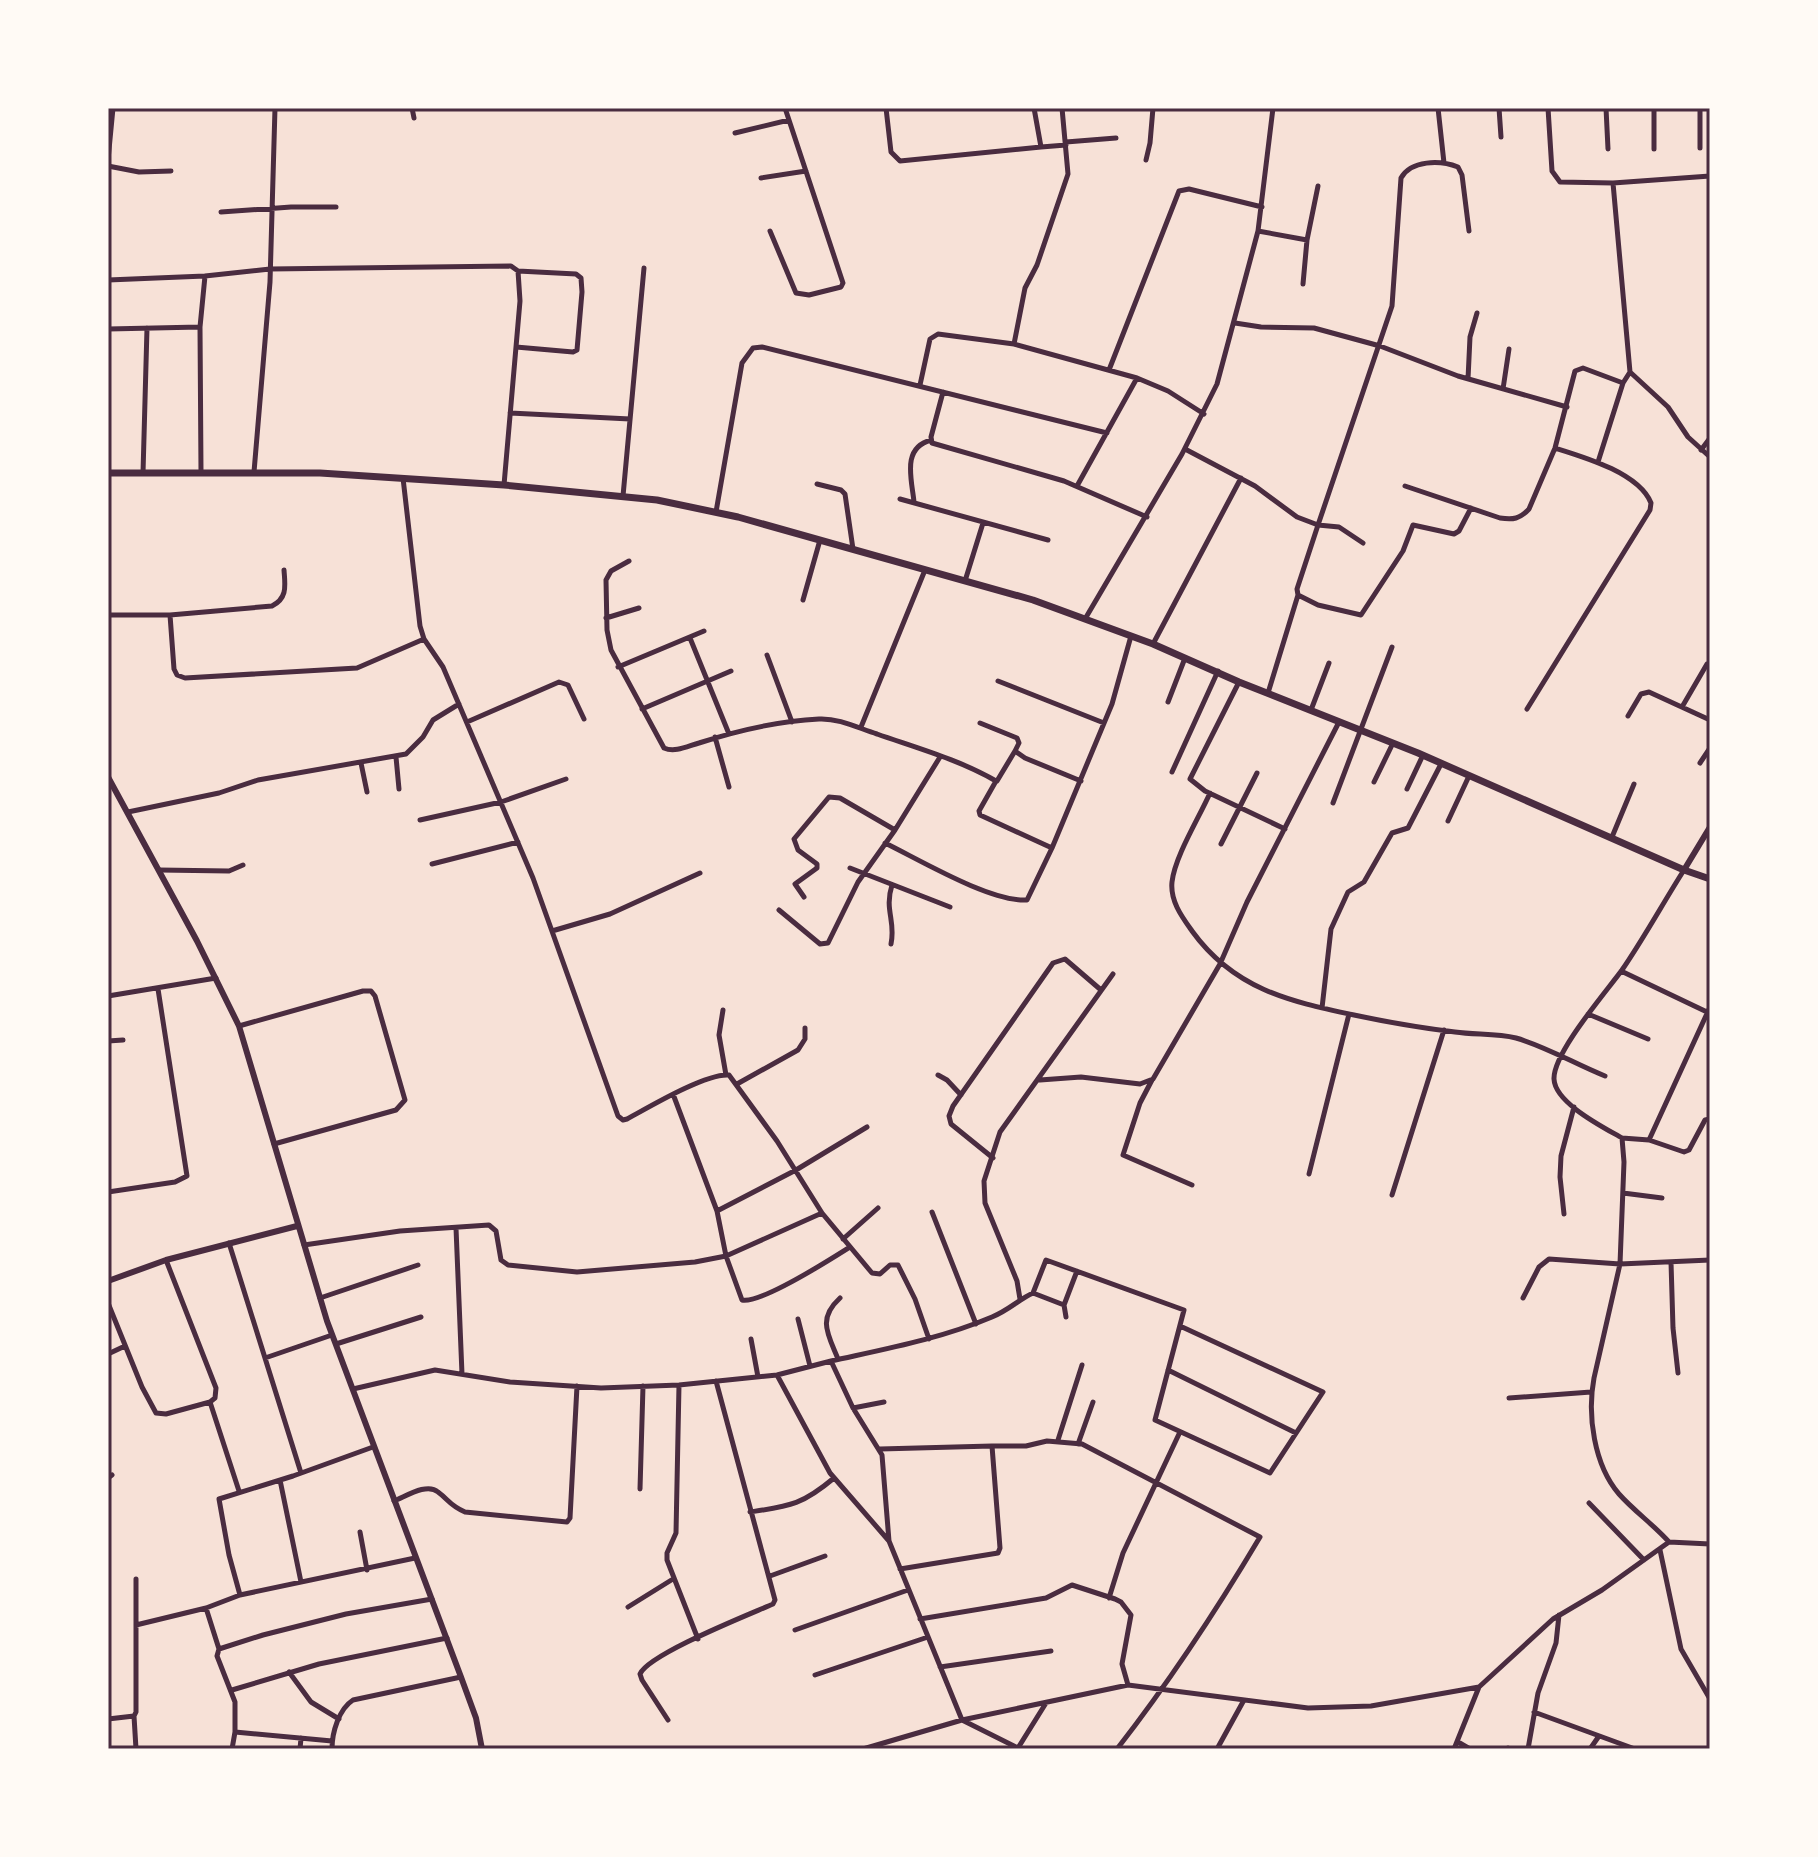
<svg xmlns="http://www.w3.org/2000/svg" width="1818" height="1857" font-family="'Noto Serif',serif">
	<style>
		.lines { fill: none; stroke-linecap: round; stroke-linejoin: round }
		.minor { stroke: #4a2c40; stroke-width: 5 }
		.tertiary { stroke: #4a2c40; stroke-width: 6 }
		.secondary { stroke: #4a2c40; stroke-width: 7 }
		.neatline { fill: none; stroke: #4a2c40; stroke-width: 3 }
	</style>
	<rect width="100%" height="100%" fill="#f7e1d7"/>
	<g class="lines">
		<path class="minor" d="M412,108l2,10
			M886,108l5,44 9,9 141,-14
			M1034,108l7,39 25,-2
			M1438,108l6,55
			M1499,108l2,29
			M1548,108l4,63 8,11 53,1 97,-7
			M1606,108l2,41
			M1654,108v41
			M1700,108v40
			M735,133l54,-13
			M1066,142l50,-4
			M108,160l5,-52
			M1146,160l4,-17 3,-35
			M108,166l31,6 32,-1
			M761,178l45,-7
			M221,212l70,-5h45
			M770,231l26,62 13,2 32,-8 2,-4 -58,-175
			M1258,231l49,9
			M108,280l97,-4
			M1303,284l4,-44 11,-54
			M1235,323l26,4 53,1 66,18 78,30 109,31
			M200,327l5,-51 65,-7 241,-3 7,5 58,3 5,4 1,14 -5,58 -4,2 -57,-5
			M108,329l92,-2 1,145
			M1014,344l11,-56 12,-23 31,-91 -6,-66
			M1109,370l70,-179 10,-2 73,18
			M1630,372l38,35 20,30 22,20
			M1468,379l2,-42 7,-24
			M920,385l10,-46 8,-5 76,10 123,34 31,13 36,23
			M1503,389l6,-40
			M943,392l-12,45 1,6 132,38 83,36
			M510,413l120,6
			M1185,449l70,37 42,31 21,8 74,-219 9,-128c10,-18 39,-18 57,-11l4,8 7,56
			M1701,450l9,-12
			M1598,462l25,-79 7,-11 -17,-189
			M254,472l16,-190 5,-174
			M143,473l4,-145
			M403,478l17,148 4,13 19,28 90,211 85,238 5,4 4,-1c22,-12 79,-46 102,-44l48,66 45,72 50,60 8,1 10,-9h8l17,34 14,40
			M817,484l24,6 4,4 8,55
			M504,485l16,-184 -2,-30
			M1077,486l60,-108
			M1405,486l95,32c13,2 20,1 29,-9l26,-61 20,-77 8,-3 40,15
			M623,496l21,-228
			M900,499l148,41
			M914,502c-2,-22 -13,-54 17,-62
			M716,512l26,-149 11,-15 9,-1 345,86
			M1363,543l-24,-16 -21,-2 -21,64 1,6 20,10 43,10 42,-64 10,-26 41,9 5,-3 12,-23
			M629,561l-18,10 -5,9 1,50 4,20 53,98c11,5 24,-2 35,-5 37,-12 80,-22 120,-24 20,-1 39,9 58,15 40,14 83,26 119,47l-17,30 1,4 72,33
			M965,581l18,-58
			M803,600l17,-60
			M108,615h62l102,-9c16,-8 13,-21 12,-36
			M170,615l4,54 3,6 8,3 172,-10 67,-29
			M606,618l33,-10
			M1085,619l97,-165 35,-70 41,-153 15,-123
			M690,638l39,96
			M1153,644l88,-166
			M767,655l25,67
			M618,667l86,-36
			M998,681l106,42
			M1239,682l-49,97 15,12 80,38
			M1268,693l30,-98
			M1168,702l17,-44
			M1682,707l25,-43
			M642,709l89,-38
			M1527,709l123,-199 1,-7c-12,-30 -67,-46 -96,-55
			M1311,710l18,-47
			M1628,716l13,-22 8,-2 61,28
			M467,722l92,-40 9,3 16,34
			M980,723l37,15 2,5 -4,8 10,7 56,23
			M861,727l64,-157
			M715,737l14,50
			M396,757l3,32
			M361,763l6,29
			M1700,763l10,-15
			M1172,772l46,-101
			M997,781l18,-30
			M1374,782l19,-39
			M1407,789l16,-34
			M1210,793c-11,25 -35,63 -38,89 -2,19 10,35 20,49 42,58 96,70 162,84 33,7 68,13 101,17 20,3 41,1 61,6 31,9 59,26 89,38
			M1333,803l59,-156
			M128,812l91,-19 39,-13 148,-26 17,-17 10,-17 26,-16
			M420,820l81,-18 65,-23
			M1448,821l21,-45
			M1612,837l22,-53
			M885,843c35,17 105,59 142,57l25,-52 60,-144 19,-68
			M1221,844l36,-71
			M432,864l86,-22
			M850,868l100,39
			M159,870l70,1 14,-6
			M804,897l-9,-13 22,-16v-4l-19,-14 -4,-11 35,-42 11,1 55,32
			M779,910l41,34 8,-1 30,-61 37,-52 45,-73
			M552,931l58,-17 90,-41
			M891,944c5,-23 -7,-34 1,-59
			M1621,971l86,41
			M108,996l108,-18
			M1322,1008l9,-79 17,-37 16,-10 28,-49 16,-5 33,-64
			M723,1010l-4,25 7,40
			M1588,1014l60,25
			M239,1026l124,-35h8l4,5 30,104 -9,10 -122,34
			M108,1041l15,-1
			M938,1075l9,5 14,15
			M1040,1080l41,-3 59,7 13,-5 67,-115 27,-62 92,-180
			M1152,1080l-12,23 -17,52 69,30
			M737,1084l61,-34 7,-11v-11
			M1622,1138l27,2 35,12 5,-2 16,-30 5,-1
			M1649,1140l61,-133
			M993,1158l-42,-34 -2,-8 4,-10 100,-143 12,-4 36,31
			M1309,1174l40,-160
			M108,1192l67,-10 12,-6 -29,-187
			M1623,1193l39,5
			M1392,1195l52,-165
			M717,1211l79,-41 71,-43
			M932,1212l44,112
			M822,1213l-96,43 16,44c19,4 89,-41 108,-53
			M1564,1214l-4,-37 1,-21 13,-49
			M456,1228l6,146
			M843,1239l35,-31
			M229,1243l72,230
			M304,1245l96,-14 89,-6 7,6 5,29 7,5 69,7 118,-10 31,-6 -9,-45 -44,-117
			M1671,1262l2,66 5,45
			M1033,1293l31,12 2,12
			M320,1298l98,-33
			M1523,1298l16,-31 10,-8 71,5 90,-4
			M1020,1299l-3,-18 -32,-78 -1,-22 16,-49 113,-158
			M108,1303l34,84 14,26 10,1 44,-12 5,-4 1,-10 -50,-128
			M1064,1305l13,-34
			M798,1319l12,47
			M751,1339l7,38
			M336,1344l85,-27
			M108,1354l17,-8
			M265,1358l67,-23
			M838,1359c-10,-25 -21,-40 2,-61
			M831,1361c54,-12 109,-22 161,-44 17,-7 26,-17 41,-24l13,-33 138,50 -29,110 115,53 53,-81 -143,-66
			M1168,1370l128,63
			M777,1375l53,98 59,68
			M679,1385l-3,148 -9,20v7l31,79
			M353,1389l82,-19 75,12 91,6 78,-3 98,-10 54,-14 22,47 29,47 7,86 73,179 58,29
			M1509,1398l82,-6
			M210,1402l29,89
			M853,1408l31,-6
			M1058,1440l24,-75
			M1078,1444l15,-42
			M992,1446h34l21,-5 35,3 178,93c-44,74 -90,144 -143,212
			M880,1449l112,-3 8,102 -2,5 -98,16
			M108,1478l4,-3
			M280,1480l21,102
			M640,1489l3,-103
			M394,1501c11,-4 33,-19 44,-9 11,8 11,13 27,20l102,10 3,-4 7,-132
			M1589,1503l55,57
			M750,1512c40,-6 52,-7 84,-34
			M360,1532l7,38
			M1669,1542l41,2
			M1660,1550l21,99 29,50
			M770,1576l55,-20
			M240,1595l-11,-40 -10,-56 74,-23 80,-29
			M1109,1598l14,-45 56,-119
			M628,1607l45,-28
			M206,1608l13,41
			M920,1619l126,-21 26,-13 43,14 6,3 10,13 -9,49 6,21
			M136,1625l70,-17 34,-13 175,-37
			M795,1630l113,-40
			M940,1667l111,-16
			M289,1672l22,30 28,17
			M815,1675l113,-38
			M232,1690l87,-26 128,-26
			M1534,1712l101,37
			M134,1716l2,33
			M108,1719l26,-3 2,-4v-133
			M668,1720l-26,-40 -2,-6c9,-20 108,-59 133,-70l2,-4 -59,-219
			M235,1732l97,9
			M1458,1742l12,7
			M1018,1748l28,-45
			M232,1749l3,-17v-30l-18,-46 2,-7 44,-14 83,-21 86,-15
			M300,1749l1,-11
			M332,1749c0,-17 7,-40 21,-49l108,-23
			M863,1749l99,-29 166,-35 180,23 63,-2 108,-19
			M1217,1749l27,-49
			M1454,1749l25,-62 74,-68 49,-29 67,-48c-15,-17 -35,-31 -50,-48 -25,-29 -32,-79 -25,-116l26,-114 4,-102 -2,-24c-19,-11 -67,-35 -68,-59 -1,-26 52,-87 68,-109 22,-32 41,-67 62,-100
			M1508,1749v-1
			M1528,1749l10,-56 18,-50 3,-28
			M1590,1749l9,-13"/>
		<path class="tertiary" d="M108,777l89,164 42,85 88,295 134,356 15,41 6,31
			M1684,870l26,-43
			M108,1281l58,-21 131,-34"/>
		<path class="secondary" d="M108,473h212l184,12 153,15 81,17 295,83 120,44 86,38 179,71 266,117 26,9"/>
	</g>
	<rect width="1818" height="1857" fill="none" stroke="#fffaf5" stroke-width="220"/>
	<rect x="110" y="110" width="1598" height="1637" class="neatline"/>
</svg>
